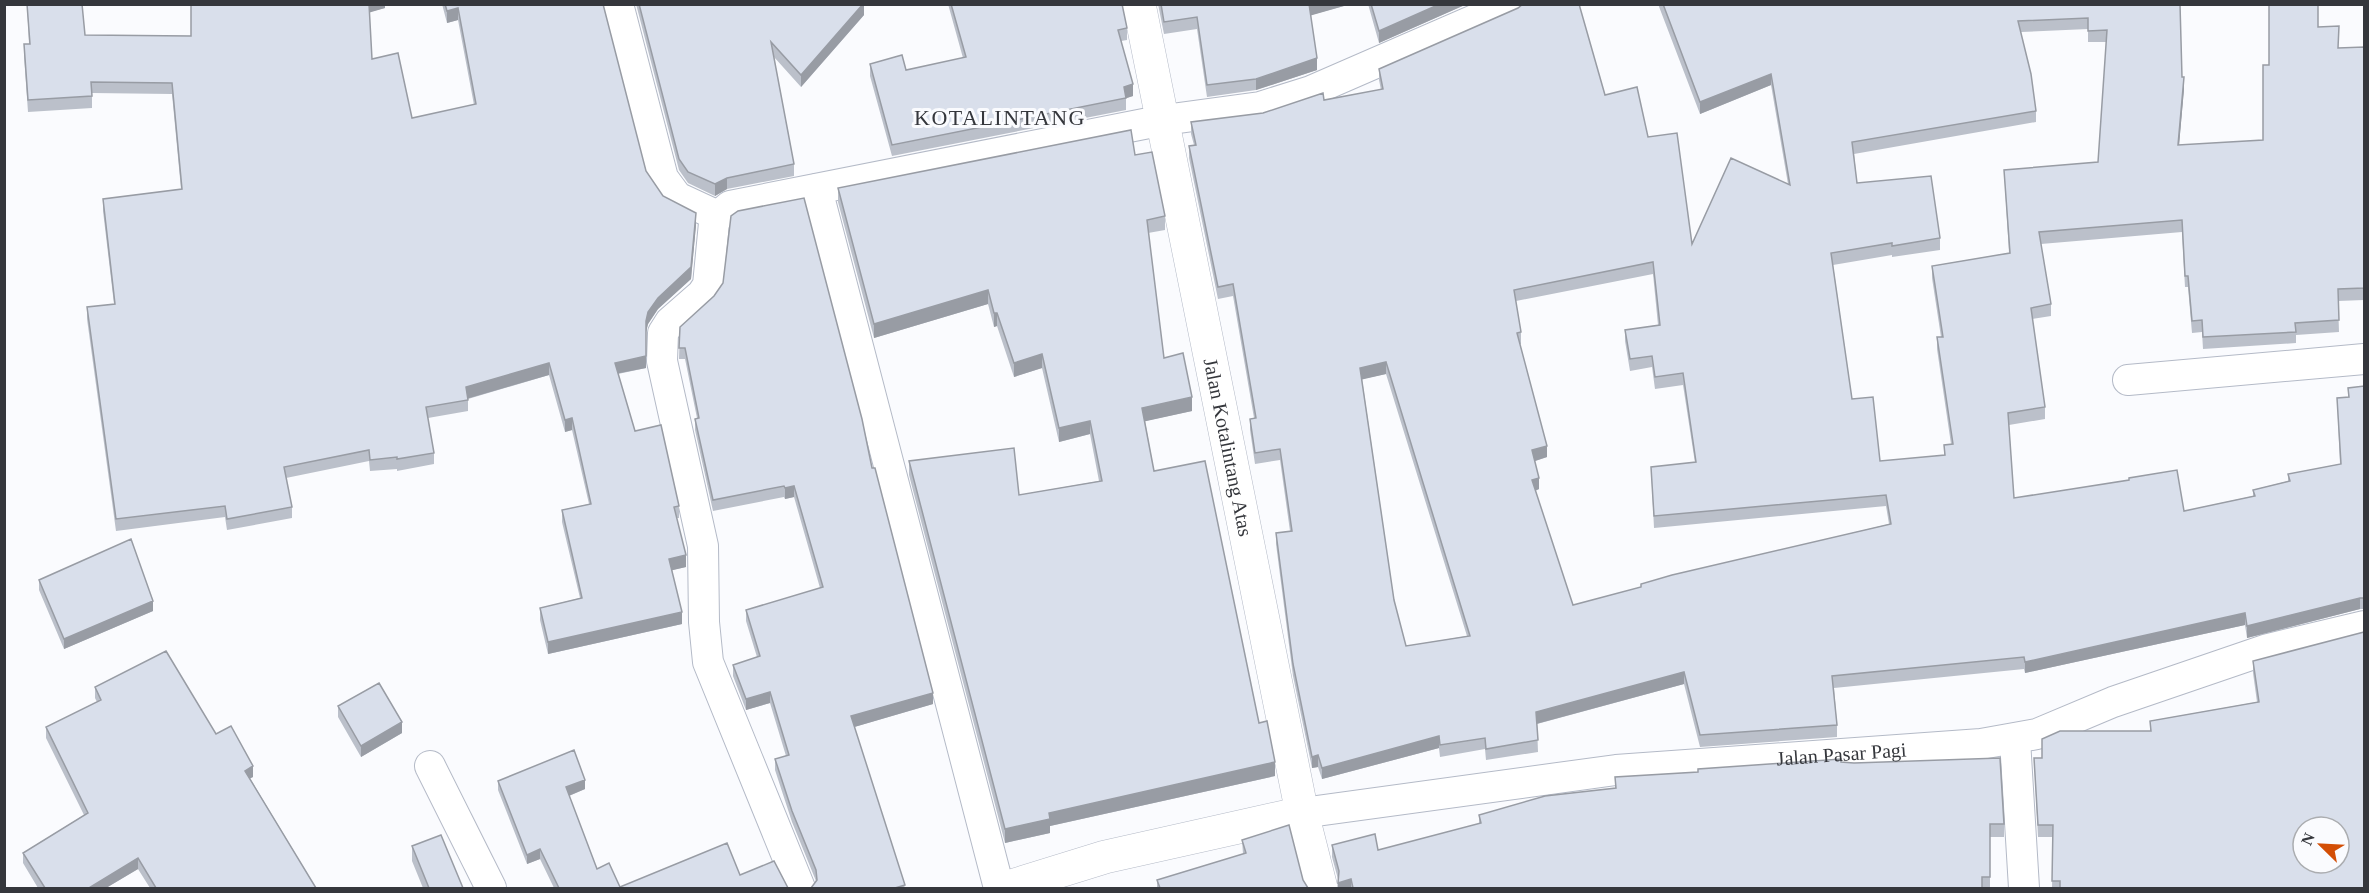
<svg xmlns="http://www.w3.org/2000/svg" width="2369" height="893" font-family="Georgia,serif">
	<style>
		.lines { fill: none; stroke-linecap: round; stroke-linejoin: round }
		.street-casing { stroke: #b4bac7; stroke-width: 32 }
		.secondary-casing { stroke: #b4bac7; stroke-width: 34 }
		.street { stroke: #fff; stroke-width: 30 }
		.secondary { stroke: #fff; stroke-width: 33 }
		.wall { fill: #bbc0ca; fill-rule: evenodd }
		.shaded-wall { fill: #989ca4 }
		.building { fill: #d9dfeb; stroke: #989ca4; stroke-width: 1.5; fill-rule: evenodd }
		.labels { text-anchor: middle; stroke-width: 6; stroke-linejoin: round; paint-order: stroke }
		.street-label { font-size: 20px; fill: #35373c; stroke: #fafbfe }
		.quarter-label { font-size: 22px; letter-spacing: 1.5px; fill: #35373c; stroke: #fafbfe }
	</style>
	<rect width="100%" height="100%" fill="#fafbfe"/>
	<g class="lines">
		<defs>
			<g id="street">
				<path d="M618,4l45,174 14,19 41,19"/>
				<path d="M817,189l182,699"/>
				<path d="M2128,380l236,-21"/>
				<path d="M2015,740l9,148"/>
				<path d="M430,766l61,122"/>
				<path id="s1" d="M1302,813l314,-43 365,-26 56,-10 76,-32 155,-53 96,-23"/>
				<path d="M800,888l-92,-226 -4,-40 -1,-76 -41,-185 1,-28 7,-11 32,-28 6,-9 6,-62 4,-7 12,-10 434,-86 96,-13 51,-16 200,-87"/>
			</g>
			<g id="secondary">
				<path id="s2" d="M1139,4l163,809 19,75"/>
				<path d="M1005,888l100,-31 197,-44"/>
			</g>
		</defs>
		<use href="#street" class="street-casing"/>
		<use href="#secondary" class="secondary-casing"/>
		<use href="#street" class="street"/>
		<use href="#secondary" class="secondary"/>
	</g>
	<path class="wall" d="M27,4h55l3,31 106,1 194,-32v4l-16,4 3,47 40,59 62,-13 -16,-85 -11,3 -5,-19h161l43,167 17,25 33,29 -5,54 -33,30 -10,15 -2,8v36l-28,6 17,57 44,75v12h-2l9,49 -14,3 10,54 -134,30 -8,-34v-12l40,-10 -18,-76v-12l27,-6 -17,-74 -7,2 -16,-57 -81,24v12l-40,7 6,35v11l-37,7v-2l-27,2 -1,-10 -83,17 6,29v11l-65,12 -2,-13 -109,14 -29,-212v-12l27,-3 -11,-93v-12l78,-10 -9,-95 -80,-1v15l-64,4 -4,-56v-12h5z
		M636,4h228v11l-63,72 -27,-30 20,107v12l-67,13 -12,7 -27,-13 -9,-13z
		M948,4h174l5,24v12l-6,1 12,55 -7,2v12l-234,46 -22,-80v-12l36,6 57,-12z
		M1158,4h193l-40,11 6,55 -61,20 -49,7 -10,-68 -33,5z
		M1368,4h99l-88,39z
		M1658,4h522l2,73 2,12 -5,56 84,-5 6,-75 49,-38 21,21 25,-1v253l-26,1 1,31 -43,3v8l-93,6 -1,-17 -10,1 -4,-46h-3l-3,-55 -141,12 10,60v12l-19,3 13,88v12l-36,6 5,73 170,13 69,-15v-6l35,-9v-7l52,-10 -3,-66 11,-1v-9l16,-2v223h-4l-113,29 -2,-13 -220,48 -1,-4 -190,19 3,37v12l-137,10 -16,-63 -147,40 1,28 -52,8 -1,-11 -45,8 -1,-9 -117,31 -4,-12 -6,1 -19,-92 -17,-132v-11l14,-2 -10,-71 -25,4 -5,-34v-11l4,-1 -21,-122 -15,3 -29,-141v-12l5,-1 -3,-11v-12l72,-9 118,-23 -2,-10v-11l139,-61 130,129 44,107 96,-60 -17,-99 -71,29zM2088,29v13h19l-9,120 -94,8 5,83 -77,13v12l9,59h-4v12l14,95 -7,1v11l-64,5 -28,-62 -19,-134 59,-10v2l48,-7v-12l-83,-55 -3,-29 182,-32v-11l-15,-79zM1653,274l5,51 -33,5v11l5,30 22,-4 3,22 28,-4 12,78 -44,4 3,61 232,-22 3,18 -248,60v3l-68,18 -38,-114 4,-2 -4,-28 12,-4 -27,-113h1v-12l-5,-31zM1386,374l81,262 -61,10 -12,-46 -32,-221z
		M1135,155l30,61v14l-17,3 16,125 28,53 -47,10 9,50 105,252 16,53 -225,50v7l-45,10 -96,-368v-14l110,34 80,-14 -9,-47 -31,8 -17,-74 -28,9 -17,-51 -3,1 -6,-23 -114,34 -36,-136v-14z
		M680,327l192,141 61,236 -79,23 51,161 -89,-7 -24,-59 -17,-52v-11l11,-3 -16,-53 -24,7 -13,-34v-11l24,-8 -11,-36v-11l74,-22 -26,-91 -9,2 -1,-2 -71,14 -18,-81v-11l2,-1 -12,-59h-6z
		M39,580l114,31 -89,38 -25,-59z
		M2253,661l111,227h-312l1,-51h-15l-4,-79h8l108,-27v-10l107,-19 -4,-29z
		M95,687l121,47 37,43 -3,1 66,110h-166l-12,-19 -32,19h-68l-15,-25v-10l61,-38 -38,-77v-11l51,-25 -2,-4z
		M338,706l64,27 -41,24 -23,-40z
		M1841,762l163,62v13h-14v51h-652v-9l-6,-22v-12l46,5 101,-26v-9l136,-26v-12l83,-5z
		M498,781l87,8 -16,7 28,73 23,18 120,-12 48,13h-234l-14,-29 -13,5 -29,-74z
		M1242,840l61,40 5,8h-151v-8l86,-26z
		M412,846l51,42h-40l-11,-27z"/>
	<path class="shaded-wall" d="M368,4h17v4l-17,5z
		M863,4h1v11l-63,72v-12z
		M1309,4h42l-42,12z
		M1440,4h27l-88,39v-12z
		M458,8v12l-11,3v-12z
		M1317,58v12l-61,20v-11z
		M1771,74v11l-71,29v-12z
		M2184,77v12l-6,68v-12z
		M1133,84v12l-9,3v-12z
		M727,178v11l-12,7v-12z
		M696,213v12l-5,54 -33,30 -10,15 -2,8v-11l2,-9z
		M988,290v14l-114,34v-14z
		M994,313h3v13l-3,1z
		M1042,354v14l-28,9v-14z
		M646,356v12l-31,6v-11z
		M1386,362v12l-26,6v-12z
		M549,363v12l-83,24v-12z
		M1192,397v14l-50,11v-14z
		M572,418v12l-7,2v-12z
		M1090,421v13l-31,8v-14z
		M1547,446v11l-15,5v-12z
		M1539,478v11l-7,3v-12z
		M794,486v11l-9,2v-11z
		M686,555v12l-17,4v-12z
		M2360,598v11l-113,29v-12z
		M153,601v10l-89,38v-10z
		M682,612v12l-134,30v-12z
		M2245,613v12l-220,48v-11z
		M1684,672v12l-148,40v-12z
		M770,692v11l-24,7v-11z
		M933,693v11l-82,24v-12z
		M402,722v11l-41,24v-11z
		M1439,736v12l-117,31v-11z
		M1318,755v12l-6,1v-11z
		M1275,762v14l-225,50v7l-45,10v-14l44,-16z
		M253,766v11l-8,4v-10z
		M585,780v9l-19,8v-10z
		M540,849v10l-13,5v-9z
		M138,858v11l-32,19h-17z
		M1351,879v9h-13v-5z"/>
	<path class="building" d="M27,4h55l3,31 106,1v-32h178l3,55 26,-6 14,65 64,-14 -18,-96 -11,3 -2,-7h158l43,167 17,25 33,17 -5,54 -33,31 -10,14 -2,9v35l-31,7 20,68 26,-6 18,81 -5,1 12,48 -17,4 13,53 -134,30 -8,-34 42,-10 -20,-88 29,-6 -19,-86 -7,2 -16,-57 -83,24 2,13 -42,7 8,46 -37,6v-2l-27,3 -1,-10 -85,17 8,40 -65,12 -2,-13 -109,13 -29,-212 28,-3 -12,-105 79,-10 -10,-106 -81,-1 1,14 -64,4 -4,-56h6z
		M639,4h224l-62,71 -30,-33 23,122 -67,14 -12,6 -27,-12 -9,-13z
		M951,4h171l5,24 -9,2 15,54 -9,3 2,11 -234,47 -22,-81 32,-9 4,15 60,-13z
		M1161,4h148l8,54 -61,21 -49,6 -10,-68 -33,5z
		M1371,4h69l-61,27z
		M1523,4h56l26,91 32,-8 11,50 29,-4 15,111 39,-86 59,27 -19,-111 -71,28 -37,-98h517l2,73h2l-6,68 85,-5v-75h6v-61h49v23l21,-1 -1,22 26,-1v241l-26,1 1,31 -44,3 1,9 -93,5 -1,-17 -10,1 -4,-45h-3l-3,-56 -143,12 12,72 -20,4 14,99 -37,6 6,85 115,-18v-2l48,-8 7,41 71,-15 -2,-6 37,-9 -2,-7 53,-10 -4,-66 12,-1 -1,-9 16,-2v212h-4l-113,28 -2,-13 -220,49 -1,-5 -192,19 5,49 -137,10 -16,-63 -148,40 2,28 -52,9 -1,-11 -45,7 -1,-9 -117,32 -4,-13 -6,2 -19,-93 -17,-131 16,-2 -12,-82 -25,4 -5,-34 6,-1 -23,-134 -15,3 -29,-141 7,-1 -5,-23 72,-9 60,-20 1,7 59,-11 -4,-20 139,-61zM2088,18v13l19,-1 -9,132 -94,8 6,83 -78,13 11,71h-6l16,107 -9,1 1,10 -65,6 -7,-64 -21,2 -21,-146 61,-10v3l48,-8 -9,-62 -74,7 -5,-41 184,-31 -5,-37 -13,-53zM1653,262l7,63 -35,5 5,29 22,-3 3,21 28,-4 13,89 -45,5 3,49 232,-21 5,29 -219,51 -31,9v3l-68,18 -41,-125 7,-2 -7,-28 15,-4 -30,-113 4,-1 -7,-42zM1386,362l84,274 -64,10 -12,-46 -34,-232z
		M1131,130l4,25 17,-3 13,64 -18,4 17,138 19,-5 9,44 -50,11 12,63 51,-10 54,262 8,-2 8,41 -226,51 1,6 -45,10 -96,-368 105,-13 5,47 83,-14 -12,-60 -31,7 -17,-74 -28,9 -17,-50h-3l-6,-23 -114,34 -36,-136z
		M804,198l58,221 10,49h3l58,225 -82,23 54,169 -10,3h-84l6,-8 -1,-10 -24,-59 -17,-52 14,-4 -19,-63 -24,7 -13,-34 27,-9 -14,-46 77,-23 -29,-101 -9,2 -1,-2 -71,14 -18,-81 4,-1 -14,-70h-6l1,-21 34,-31 9,-13 8,-67 7,-5z
		M131,539l22,62 -89,38 -25,-59z
		M2364,632v256h-304v-7h-8l1,-56h-15l-4,-67h8v-19l18,-8h91l-1,-10 109,-19 -6,-41zM2303,827h36v36h-36z
		M166,651l50,83 15,-8 22,40 -8,5 71,117h-160l-18,-30 -49,30h-44l-22,-35 65,-40 -42,-86 55,-27 -6,-13z
		M379,683l23,39 -41,24 -23,-40z
		M574,750l11,30 -19,7 31,82 12,-6 11,24 107,-44 13,32 34,-14 14,27h-229l-19,-39 -13,6 -29,-74z
		M2000,758l4,66h-14v53h-8v11h-629l-2,-9 -13,4 1,-12 -7,-26 43,-11 3,16 103,-27 -2,-8 66,-19 71,-8 -1,-11 83,-5v-3l143,-10v3l13,1z
		M1289,825l14,55 5,8h-148l-3,-8 89,-27 -4,-13z
		M441,835l22,53h-34l-17,-42z"/>
	<g class="labels">
		<g class="street-label">
			<text dy="7" stroke="none"><textPath href="#s2" startOffset="452">Jalan Kotalintang Atas</textPath></text>
			<text dy="7" stroke="none"><textPath href="#s1" startOffset="543">Jalan Pasar Pagi</textPath></text>
		</g>
		<g class="quarter-label">
			<text x="1000" y="125">KOTALINTANG</text>
		</g>
	</g>
	<rect width="2369" height="893" fill="none" stroke="#35373c" stroke-width="12"/>
	<g transform="translate(2321 845) rotate(294)"><circle r="28" fill="#fafbfe" stroke="#abadb0" stroke-width="1.5"/>
	<path d="M0-4.5L10 22L0 15L-10 22Z" fill="#d34e05"/>
	<text y="-9" font-size="16" font-weight="bold" text-anchor="middle" fill="#35373c">N</text>
	</g>
</svg>
